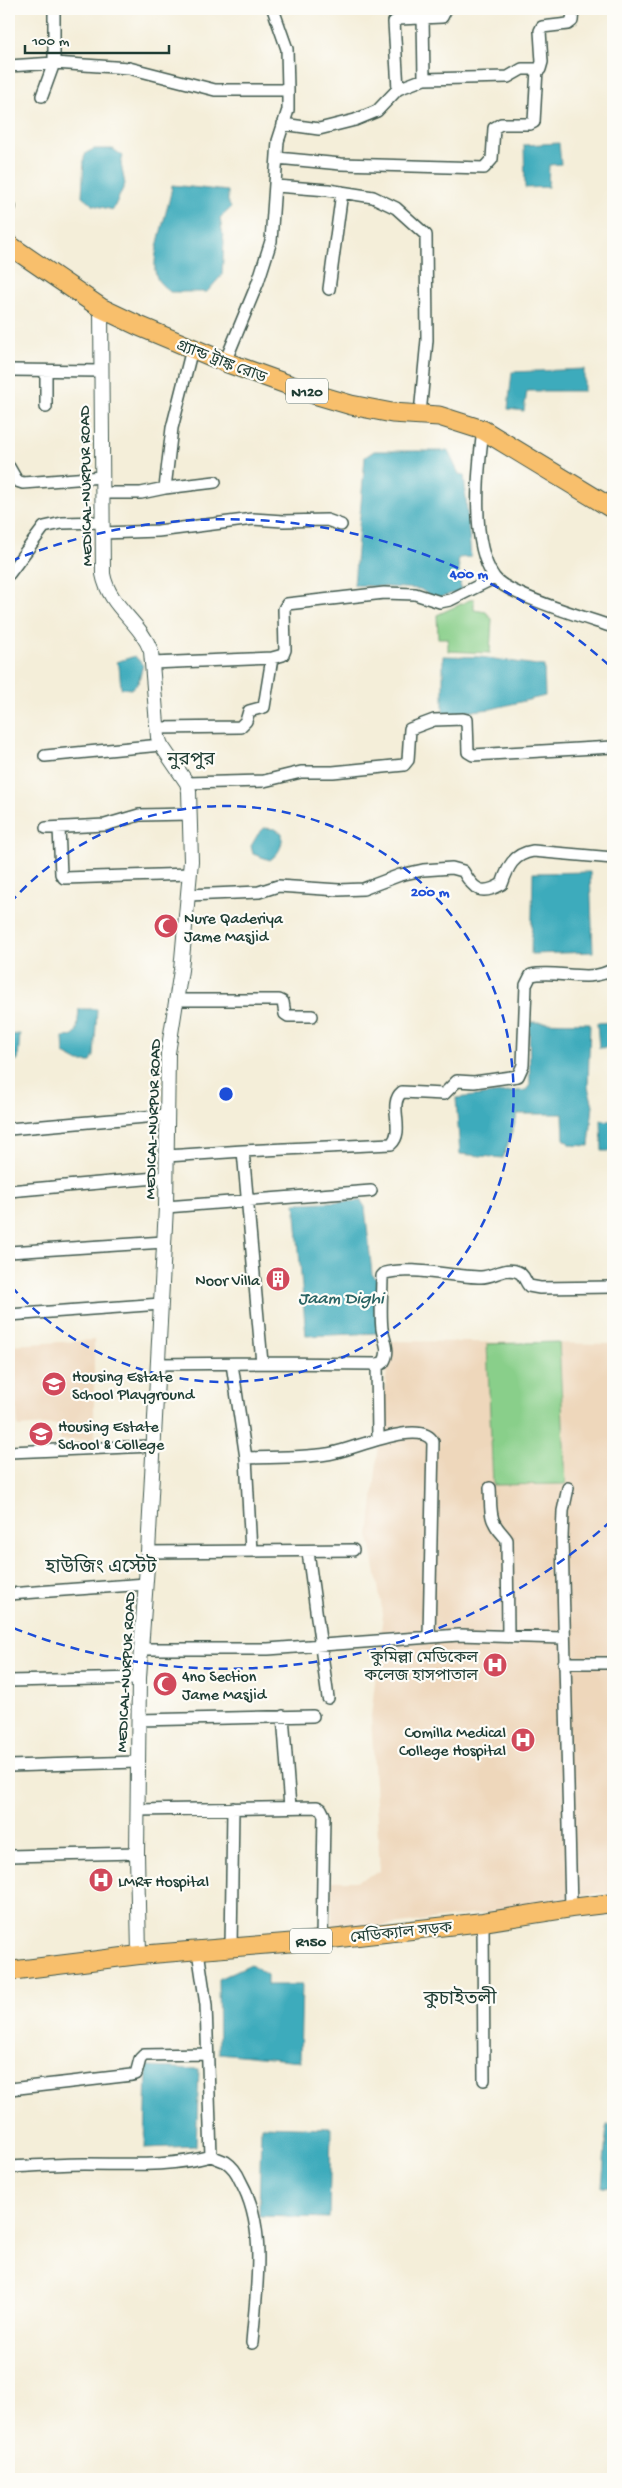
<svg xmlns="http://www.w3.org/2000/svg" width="622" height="2488" font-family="'Gochi Hand','Noto Sans Bengali',sans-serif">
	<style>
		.built { fill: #eed7bb }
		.green { fill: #89cf8a; stroke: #54865f }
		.water { fill: #3dabbc; stroke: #2e7478 }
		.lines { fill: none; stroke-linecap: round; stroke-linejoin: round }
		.minor-casing { stroke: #3f584d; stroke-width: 14 }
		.tertiary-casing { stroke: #3f584d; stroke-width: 16 }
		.primary-casing { stroke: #3f584d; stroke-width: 20 }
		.trunk-casing { stroke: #3f584d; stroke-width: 21 }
		.minor { stroke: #fff; stroke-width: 11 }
		.tertiary { stroke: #fff; stroke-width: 14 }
		.primary { stroke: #f8bf6c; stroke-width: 18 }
		.trunk { stroke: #f8bf6c; stroke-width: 19 }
		.ring { fill: none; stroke: #1d4ed8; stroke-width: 2.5; stroke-dasharray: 9 6 }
		.labels { text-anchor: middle; stroke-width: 4.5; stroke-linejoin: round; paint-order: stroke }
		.shield { fill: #fdfcf7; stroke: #62766e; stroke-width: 1 }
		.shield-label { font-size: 15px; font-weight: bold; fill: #1f3d34 }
		.street-label { font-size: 16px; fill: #1f3d34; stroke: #fdfcf7 }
		.poi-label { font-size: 16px; fill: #1f3d34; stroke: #fdfcf7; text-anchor: start }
		.water-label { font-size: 18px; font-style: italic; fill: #2a6464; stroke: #fdfcf7 }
		.quarter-label { font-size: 19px; fill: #1f3d34; stroke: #fdfcf7 }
		.centre { fill: #1d4ed8; stroke: #fdfcf7; stroke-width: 2.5 }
		.ring-label { font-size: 15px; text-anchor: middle; font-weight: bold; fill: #1d4ed8; stroke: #fdfcf7; stroke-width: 4.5; stroke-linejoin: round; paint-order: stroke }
	</style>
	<rect width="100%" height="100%" fill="#fdfcf7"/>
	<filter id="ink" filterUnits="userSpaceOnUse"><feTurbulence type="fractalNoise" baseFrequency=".02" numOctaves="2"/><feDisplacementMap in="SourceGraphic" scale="10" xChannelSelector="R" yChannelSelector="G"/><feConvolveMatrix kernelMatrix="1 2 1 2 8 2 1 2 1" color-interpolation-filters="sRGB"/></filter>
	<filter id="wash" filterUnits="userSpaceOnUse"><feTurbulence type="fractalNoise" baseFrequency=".0096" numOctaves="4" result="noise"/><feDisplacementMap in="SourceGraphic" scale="20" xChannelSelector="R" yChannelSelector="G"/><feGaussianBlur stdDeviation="1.12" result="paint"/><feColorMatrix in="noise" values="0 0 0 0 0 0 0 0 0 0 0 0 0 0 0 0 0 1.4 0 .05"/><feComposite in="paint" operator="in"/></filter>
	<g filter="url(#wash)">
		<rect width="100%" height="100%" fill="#f4eed9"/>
		<path class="built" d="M94,1340v99l-34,1 -1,-16 -41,3 -6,-82z
			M390,1341l223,3v549l-25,1 -105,19 -151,20 -1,-52h25l24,-10 -9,-155 12,-102 -14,-78z"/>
		<path class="green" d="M474,598v12l12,2 6,7 -2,34 -42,-2v-13h-10l-1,-23z
			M559,1342l7,142 -73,1 -6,-141z"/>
		<path class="water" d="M559,143l2,21 -12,1 -1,22 -23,1 -1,-43z
			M94,149h19l10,7 -2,8 4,20 -12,26 -20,-5 -11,-9 2,-38 2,-5z
			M172,185l56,6v11l3,6 -11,10 4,24 -2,33 -15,17h-37c-4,-4 -11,-8 -13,-14 -9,-18 13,-71 15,-93z
			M584,369v22h-57l-3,20 -16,-2 4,-37z
			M374,451h74l11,23 5,1 7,82 -13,1 3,33 -27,8 -14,-10 -66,-4 11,-128z
			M135,656l8,9 -5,18 -7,6 -10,-1 -2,-22 -3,-4z
			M443,656l37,1 64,9 1,30 -54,13 -48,5z
			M264,828l11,1 7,4c1,12 -2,20 -12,27l-17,-6 -2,-8 7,-12z
			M590,872l3,80 -62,2 2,-81z
			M79,1009h18l-3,47 -3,6h-12l-15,-8 -1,-17 10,-1 4,-6z
			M529,1022l61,1 -2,64 5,18 -4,41 -19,-1 -6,-6 -1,-25h-45l-15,44 -43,-4 -4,-56 70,-8 4,-5z
			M613,1022v25l-14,1 -2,-25z
			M20,1034l-2,26 -9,1v-26z
			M601,1120l12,1v30h-11z
			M361,1201l4,6 7,67 6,7 2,52 -74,3 -11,-133z
			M251,1964l16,11v10h35l-2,76 -81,-8 -1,-74z
			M147,2067l52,2 -3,77 -51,2z
			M607,2125h6v63l-11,-1z
			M261,2126l70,2 -2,90 -70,-2z"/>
	</g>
	<g filter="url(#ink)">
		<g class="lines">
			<defs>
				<path id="minor" d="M423,17l1,62
					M9,66l45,-3 75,5 86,22h73
					M398,89l-4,-67 5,-3 43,-2 4,-8
					M42,96l12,-33v-54
					M283,124l36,5 36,-9 22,-9 21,-22 26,-10 84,-2 14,-8h18l2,-7 -2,-31 2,-4 26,-3 4,-3 1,-12
					M277,158l64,6 143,4 8,-9 2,-31 7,-4h29l4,-2 3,-53
					M276,186l52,4 45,7 23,11 30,27 1,105 -7,74
					M9,209l1,-2
					M329,289l13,-97
					M225,362l33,-80 13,-41 7,-100 10,-31v-20l-1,-41 -14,-40
					M9,370l91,1
					M46,407v-35
					M483,430c-5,40 -13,113 11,147 12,18 96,42 119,50
					M9,467l8,14 6,2 79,-6
					M165,488l50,-6
					M102,493h39l24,-5 7,-60 20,-79
					M103,533l55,-2 95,-12 30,2 44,-1 14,5
					M9,574l35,-47 18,-4 41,-1
					M152,663l120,-5
					M157,728l83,-1 6,-6 3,-10 15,-4 8,-49 11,-3 2,-5 -1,-41 3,-5 97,-11 31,1 25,8 10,-2 44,-22
					M45,756l116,-11
					M187,783l77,-2 37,-9h32l71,-7 4,-5 2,-31 24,-9 29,-1 4,1 1,32 5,3 140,-8
					M46,828l59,-3 34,-10 51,-1
					M59,828l2,46 3,4 126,-4
					M188,895l71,-3 19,-6 61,4 24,-1 37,-14 23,-5 29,-2 11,3c11,19 18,25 39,13 6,-17 11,-30 31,-33l80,7
					M176,1000h103l4,2 2,12 3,2h24
					M9,1129l159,-14
					M243,1151l148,-7c15,-13 -4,-40 11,-52l42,2 13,-13 17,1 44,-6 5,-11 3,-80 5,-10c26,-6 59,9 82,-6
					M9,1191l158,-14
					M166,1207l205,-16
					M9,1252l155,-10
					M9,1315l152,-11
					M262,1363l115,1 1,75
					M158,1364l104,-1 -19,-212 -76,5
					M232,1364l14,94 5,93
					M377,1364l6,-1c8,-12 1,-22 -1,-34 -2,-17 0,-36 0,-53l3,-3c26,-7 68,4 96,4 13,0 24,-11 37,-5 6,2 7,10 11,14l11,2 73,-1
					M9,1452l144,-6
					M246,1458c27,-1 55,0 81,-4 22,-2 94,-37 106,-12l-4,194
					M490,1488c1,11 -1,27 5,36 3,6 8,10 12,16l1,95
					M568,1488l-5,23 -1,27 9,370
					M148,1552l205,-2
					M308,1552l20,146
					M9,1594l137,-10
					M140,1649h128l191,-14 104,3
					M564,1663h49
					M9,1681l130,-3
					M283,1716l7,91
					M138,1720l175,-4
					M9,1766l128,-4
					M137,1810l180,-3 4,2 3,6 -2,125
					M9,1856l128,-3
					M483,1922l1,158
					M231,1947l2,-139
					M10,2089l122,-14 4,-1 4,-15 4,-4 63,-1
					M211,2156c5,2 10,4 15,6 6,4 11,11 14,18 28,49 16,109 12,163
					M9,2167c25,-1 51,-3 76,-3 43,0 85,3 126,-8l-5,-151 -8,-54"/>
				<path id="tertiary" d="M101,308l2,266c6,33 37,47 48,77l7,86 3,8 26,38 2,8 2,70 -10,109 -13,83 -2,154 -18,345 -9,126 -2,175 2,102"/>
				<path id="primary" d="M9,1971l130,-16 183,-15 161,-18 88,-14 42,-5"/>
				<path id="trunk" d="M9,245l92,63 38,18 86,36 92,33 34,10 41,8 47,3 44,14 130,79"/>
			</defs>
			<use href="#minor" class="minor-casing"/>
			<use href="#tertiary" class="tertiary-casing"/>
			<use href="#primary" class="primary-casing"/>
			<use href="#trunk" class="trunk-casing"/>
			<use href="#minor" class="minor"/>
			<use href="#tertiary" class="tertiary"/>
			<use href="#primary" class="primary"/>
			<use href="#trunk" class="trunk"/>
		</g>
	</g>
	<g class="ring">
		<path d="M10 903A288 288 0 1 1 10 1285"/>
		<path d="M611 1521A575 575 0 0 1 11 1627M11 561A575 575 0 0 1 611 667"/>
	</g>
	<defs>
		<symbol id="mosque-disc" viewBox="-11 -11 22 22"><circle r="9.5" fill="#d1495b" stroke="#fdfcf7"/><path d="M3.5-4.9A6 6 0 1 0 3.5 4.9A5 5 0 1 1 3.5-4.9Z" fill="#fff"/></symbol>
		<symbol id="building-disc" viewBox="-11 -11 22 22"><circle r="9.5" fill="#d1495b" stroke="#fdfcf7"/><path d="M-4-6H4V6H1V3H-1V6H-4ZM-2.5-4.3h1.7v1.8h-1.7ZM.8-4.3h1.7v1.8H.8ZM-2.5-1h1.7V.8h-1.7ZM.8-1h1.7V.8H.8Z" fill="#fff"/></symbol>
		<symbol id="school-disc" viewBox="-11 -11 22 22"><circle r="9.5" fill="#d1495b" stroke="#fdfcf7"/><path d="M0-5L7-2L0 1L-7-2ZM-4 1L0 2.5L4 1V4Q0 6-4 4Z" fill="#fff"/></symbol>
		<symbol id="hospital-disc" viewBox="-11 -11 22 22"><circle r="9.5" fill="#d1495b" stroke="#fdfcf7"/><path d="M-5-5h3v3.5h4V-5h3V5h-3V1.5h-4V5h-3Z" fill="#fff"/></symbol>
	</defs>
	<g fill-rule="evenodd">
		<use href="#mosque-disc" x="152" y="912" width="28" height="28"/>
		<use href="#building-disc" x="264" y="1265" width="28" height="28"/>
		<use href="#school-disc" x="40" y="1370" width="28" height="28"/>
		<use href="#school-disc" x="27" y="1420" width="28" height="28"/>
		<use href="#hospital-disc" x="481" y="1651" width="28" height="28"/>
		<use href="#mosque-disc" x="151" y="1670" width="28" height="28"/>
		<use href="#hospital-disc" x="509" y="1726" width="28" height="28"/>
		<use href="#hospital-disc" x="87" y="1866" width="28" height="28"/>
	</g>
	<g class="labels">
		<g class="shield">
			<rect x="286" y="378.5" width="42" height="25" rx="4"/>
			<rect x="290" y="1928.5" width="42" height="25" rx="4"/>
		</g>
		<g class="shield-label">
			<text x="307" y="396">N120</text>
			<text x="311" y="1946">R150</text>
		</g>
		<g class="street-label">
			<text transform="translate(222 360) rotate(21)" y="6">গ্র্যান্ড ট্রাঙ্ক রোড</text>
			<text transform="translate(84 486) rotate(-91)" y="6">MEDICAL-NURPUR ROAD</text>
			<text transform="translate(151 1119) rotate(-88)" y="6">MEDICAL-NURPUR ROAD</text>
			<text transform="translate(124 1672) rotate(-87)" y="6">MEDICAL-NURPUR ROAD</text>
			<text transform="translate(401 1931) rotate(-6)" y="6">মেডিক্যাল সড়ক</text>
		</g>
		<g class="poi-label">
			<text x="184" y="923">Nure Qaderiya<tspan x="184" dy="18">Jame Masjid</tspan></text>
			<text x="260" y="1285" text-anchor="end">Noor Villa</text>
			<text x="72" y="1381">Housing Estate<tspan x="72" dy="18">School Playground</tspan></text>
			<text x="58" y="1431">Housing Estate<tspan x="58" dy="18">School &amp; College</tspan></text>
			<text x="478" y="1662" text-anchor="end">কুমিল্লা মেডিকেল<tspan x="478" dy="18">কলেজ হাসপাতাল</tspan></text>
			<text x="182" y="1681">4no Section<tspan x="182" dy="18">Jame Masjid</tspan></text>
			<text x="506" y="1737" text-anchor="end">Comilla Medical<tspan x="506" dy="18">College Hospital</tspan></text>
			<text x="118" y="1886">LMRF Hospital</text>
		</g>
		<g class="water-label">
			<text x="341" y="1303">Jaam Dighi</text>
		</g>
		<g class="quarter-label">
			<text x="191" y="765">নুরপুর</text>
			<text x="101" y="1572">হাউজিং এস্টেট</text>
			<text x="460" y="2004">কুচাইতলী</text>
		</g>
	</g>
	<circle cx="226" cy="1094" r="8" class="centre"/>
	<g class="ring-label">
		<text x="469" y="578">400 m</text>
		<text x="430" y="896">200 m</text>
	</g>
	<rect width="622" height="2488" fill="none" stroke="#fdfcf7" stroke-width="30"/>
	<path d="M25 45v8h144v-8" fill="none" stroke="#1f3d34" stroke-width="2.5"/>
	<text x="32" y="45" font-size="15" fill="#1f3d34" stroke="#fdfcf7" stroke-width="4" paint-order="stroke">100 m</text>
</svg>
